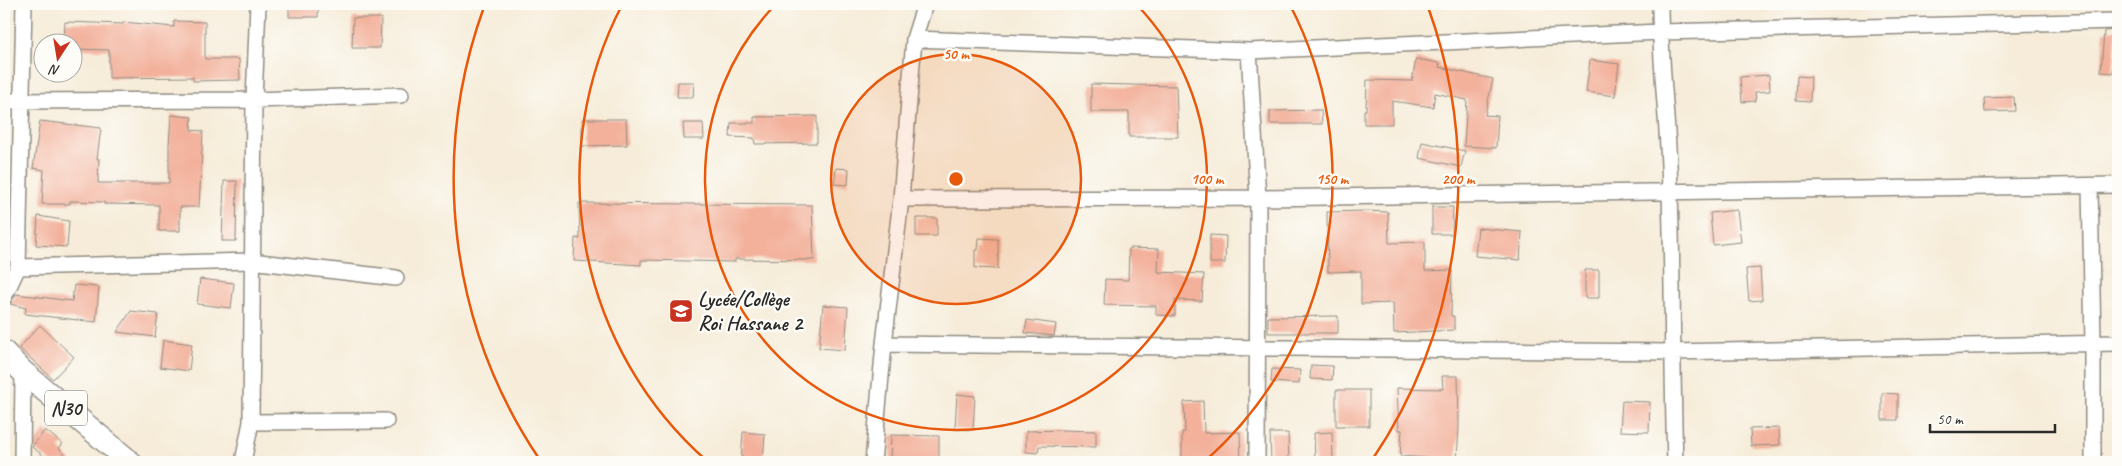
<svg xmlns="http://www.w3.org/2000/svg" width="2122" height="466" viewBox="0 0 2122 466" font-family="Caveat,sans-serif">
	<style>
		.building { fill: #f3b19b }
		.lines { fill: none; stroke-linecap: round; stroke-linejoin: round }
		.minor-casing { stroke: #908c82; stroke-width: 18 }
		.primary-casing { stroke: #908c82; stroke-width: 25 }
		.minor { stroke: #fff; stroke-width: 15 }
		.primary { stroke: #fff; stroke-width: 22 }
		.ring { fill: none; stroke: #e8590c; stroke-width: 2.5 }
		.labels { text-anchor: middle; dominant-baseline: central; stroke-width: 5; stroke-linejoin: round; paint-order: stroke }
		.shield { fill: #fdfcf7; stroke: #6a6a68; stroke-width: 1 }
		.shield-label { font-size: 20px; font-weight: bold; fill: #2b2b2b }
		.poi-label { font-size: 21px; font-weight: bold; fill: #2b2b2b; stroke: #fdfcf7; text-anchor: start }
		.centre { fill: #e8590c; stroke: #fdfcf7; stroke-width: 2.5 }
		.ring-label { font-size: 15px; text-anchor: middle; font-weight: bold; fill: #e8590c; stroke: #fdfcf7; stroke-width: 5; stroke-linejoin: round; paint-order: stroke }
	</style>
	<rect width="100%" height="100%" fill="#fdfcf7"/>
	<filter id="ink" filterUnits="userSpaceOnUse"><feTurbulence type="fractalNoise" baseFrequency=".02" numOctaves="2"/><feDisplacementMap in="SourceGraphic" scale="10" xChannelSelector="R" yChannelSelector="G"/><feConvolveMatrix kernelMatrix="1 2 1 2 8 2 1 2 1" color-interpolation-filters="sRGB"/></filter>
	<filter id="wash" filterUnits="userSpaceOnUse"><feTurbulence type="fractalNoise" baseFrequency=".0096" numOctaves="4" result="noise"/><feDisplacementMap in="SourceGraphic" scale="20" xChannelSelector="R" yChannelSelector="G"/><feGaussianBlur stdDeviation="1.12" result="paint"/><feColorMatrix in="noise" values="0 0 0 0 0 0 0 0 0 0 0 0 0 0 0 0 0 1.4 0 .05"/><feComposite in="paint" operator="in"/></filter>
	<g filter="url(#wash)">
		<rect width="100%" height="100%" fill="#f6ecd9"/>
		<g id="blocks">
			<path class="building" d="M289,4H318V17H289Z
				M353,18H381L380,48H352Z
				M174,21L205,22V59H239L240,80L193,81V77L109,78V50L72,49V42H64L65,22L123,24V22L174,27Z
				M2117,30L2113,73L2101,72L2104,31Z
				M1416,59L1440,63L1439,67L1493,79L1485,115L1498,116L1496,148L1464,146L1467,100L1435,93L1433,107L1392,101V124H1364V110H1366L1367,80L1412,81Z
				M1590,60L1619,64L1615,96L1586,92Z
				M1769,75L1770,91L1755,92L1756,101L1742,102L1740,77Z
				M1797,76L1811,77L1810,102L1796,101Z
				M678,82H694L693,97H677Z
				M1091,84L1176,86L1178,137H1129V112H1091Z
				M2014,97L2015,111L1985,112L1984,98Z
				M1321,110L1322,124H1270V111Z
				M171,115L192,117L191,130L203,131L199,207H180V231H159V205L104,204V202L70,201V204H42L44,170L33,168L40,121L101,128L97,159H99L98,183H169V145Z
				M817,116V143L755,144L754,138L730,137L731,123H754V117Z
				M582,119H626L627,145L582,146Z
				M683,123H703L704,139H684Z
				M1422,142L1465,151L1461,167L1419,158Z
				M836,168L849,169L848,185L834,184Z
				M224,181H237L236,241H222Z
				M579,203L812,205L814,260L735,259V262L641,260V265L574,261L575,238L580,239Z
				M1432,207H1453L1452,234H1432Z
				M1737,210L1741,242L1713,245L1710,213Z
				M1365,211L1388,212L1389,243L1425,242V271L1452,270L1451,316H1454V330L1394,333L1393,303L1361,304V271L1328,272L1327,212Z
				M38,216L69,221L67,247L36,245Z
				M916,218H937V236H916Z
				M1478,228L1522,232L1520,260L1475,256Z
				M1210,235L1226,236L1225,263H1210Z
				M979,238L998,239V269L975,268V250H978Z
				M1129,248L1159,249L1158,272L1204,274L1202,301L1175,300V316L1156,315V306L1104,305L1105,279L1128,280Z
				M1760,268L1762,300L1749,301L1746,269Z
				M1585,270H1599V298H1585Z
				M200,279L234,283L231,308L197,304Z
				M74,285L99,287L96,322L25,314L26,308L10,304L16,294L72,301Z
				M823,305L848,307L845,350L819,348Z
				M131,311L158,314L155,337L117,332Z
				M1338,316V333H1268V317Z
				M1027,320L1056,324L1054,336L1025,333Z
				M40,325L74,357L53,379L19,348Z
				M163,340L192,344L189,371L160,367Z
				M1311,365L1333,366L1332,380L1310,379Z
				M1272,369L1300,370L1299,384L1271,382Z
				M1442,376H1458L1459,426L1457,460L1400,456L1402,430H1399L1397,388L1443,389Z
				M1336,390H1369V426H1336Z
				M1882,393L1898,394V420H1882Z
				M957,394L975,396L973,430L955,429Z
				M1203,401L1204,433L1240,432L1241,462H1182V432H1185L1184,402Z
				M1622,401L1650,402L1649,432L1620,431Z
				M1779,428L1780,445L1751,446L1750,429Z
				M45,430L63,444L59,448L72,462H52L32,447Z
				M1060,430L1096,431V447L1039,446L1038,453L1026,452V431Z
				M743,432L765,434L763,462L741,461Z
				M1332,432L1333,462H1315L1314,433Z
				M1270,433H1288L1289,462H1271Z
				M891,435L939,436V462L890,461Z"/>
		</g>
	</g>
	<g filter="url(#ink)">
		<use href="#blocks" fill-opacity="0" stroke="#908c82" stroke-width="1"/>
		<g class="lines">
			<defs>
				<path id="minor" d="M1660,4C1660,67 1669,130 1670,193C1673,283 1672,372 1675,462
					M914,39L1249,51L1660,32L2118,21
					M1249,51L1258,198L1257,462
					M4,101L254,100L401,95
					M2090,186L2093,344V462
					M901,199L1258,198L2118,185
					M18,267L251,261L396,278
					M4,297L18,267L24,4
					M884,344L1671,352L2118,343
					M251,422L386,421
					M22,462L23,372
					M243,462L251,422L254,100L258,4
					M873,462L884,344L901,199L914,39L925,4"/>
				<path id="primary" d="M4,352L23,372L130,462"/>
			</defs>
			<use href="#minor" class="minor-casing"/>
			<use href="#primary" class="primary-casing"/>
			<use href="#minor" class="minor"/>
			<use href="#primary" class="primary"/>
		</g>
	</g>
	<circle cx="956" cy="179" r="125" fill="#e8590c" fill-opacity=".12"/>
	<g class="ring">
		<circle cx="956" cy="179" r="125"/>
		<path d="M1137 5A251 251 0 1 1 775 5"/>
		<path d="M707 461A376 376 0 0 1 622 5M1290 5A376 376 0 0 1 1205 461"/>
		<path d="M540 460A502 502 0 0 1 484 7M1428 7A502 502 0 0 1 1372 460"/>
	</g>
	<defs>
		<symbol id="school-square" viewBox="-11 -11 22 22"><rect x="-9" y="-9" width="18" height="18" rx="4" fill="#c8321e" stroke="#fdfcf7"/><path d="M0-5L7-2L0 1L-7-2ZM-4 1L0 2.5L4 1V4Q0 6-4 4Z" fill="#fff"/></symbol>
	</defs>
	<g fill-rule="evenodd">
		<use href="#school-square" x="667" y="297" width="28" height="28"/>
	</g>
	<g class="labels">
		<rect class="shield" x="45" y="390.5" width="42" height="35" rx="4"/>
		<g class="shield-label">
			<text x="66" y="408">N30</text>
		</g>
		<g class="poi-label">
			<text x="698" y="299">Lycée/Collège<tspan x="698" dy="24">Roi Hassane 2</tspan></text>
		</g>
	</g>
	<circle cx="956" cy="179" r="8" class="centre"/>
	<g class="ring-label">
		<text x="956" y="59">50 m</text>
		<text x="1207" y="184">100 m</text>
		<text x="1332" y="184">150 m</text>
		<text x="1458" y="184">200 m</text>
	</g>
	<rect width="2122" height="466" fill="none" stroke="#fdfcf7" stroke-width="20"/>
	<g transform="translate(58 58) rotate(192)"><circle r="24" fill="#fdfcf7" stroke="#a9a8a5"/>
	<path d="M0-4L9 19L0 12L-9 19Z" fill="#c8321e"/>
	<text y="-8" font-size="14" font-weight="bold" text-anchor="middle" fill="#2b2b2b">N</text>
	</g>
	<path d="M1930 424v8h125v-8" fill="none" stroke="#2b2b2b" stroke-width="2.5"/>
	<text x="1937" y="424" font-size="15" fill="#2b2b2b" stroke="#fdfcf7" stroke-width="4" paint-order="stroke">50 m</text>
</svg>
